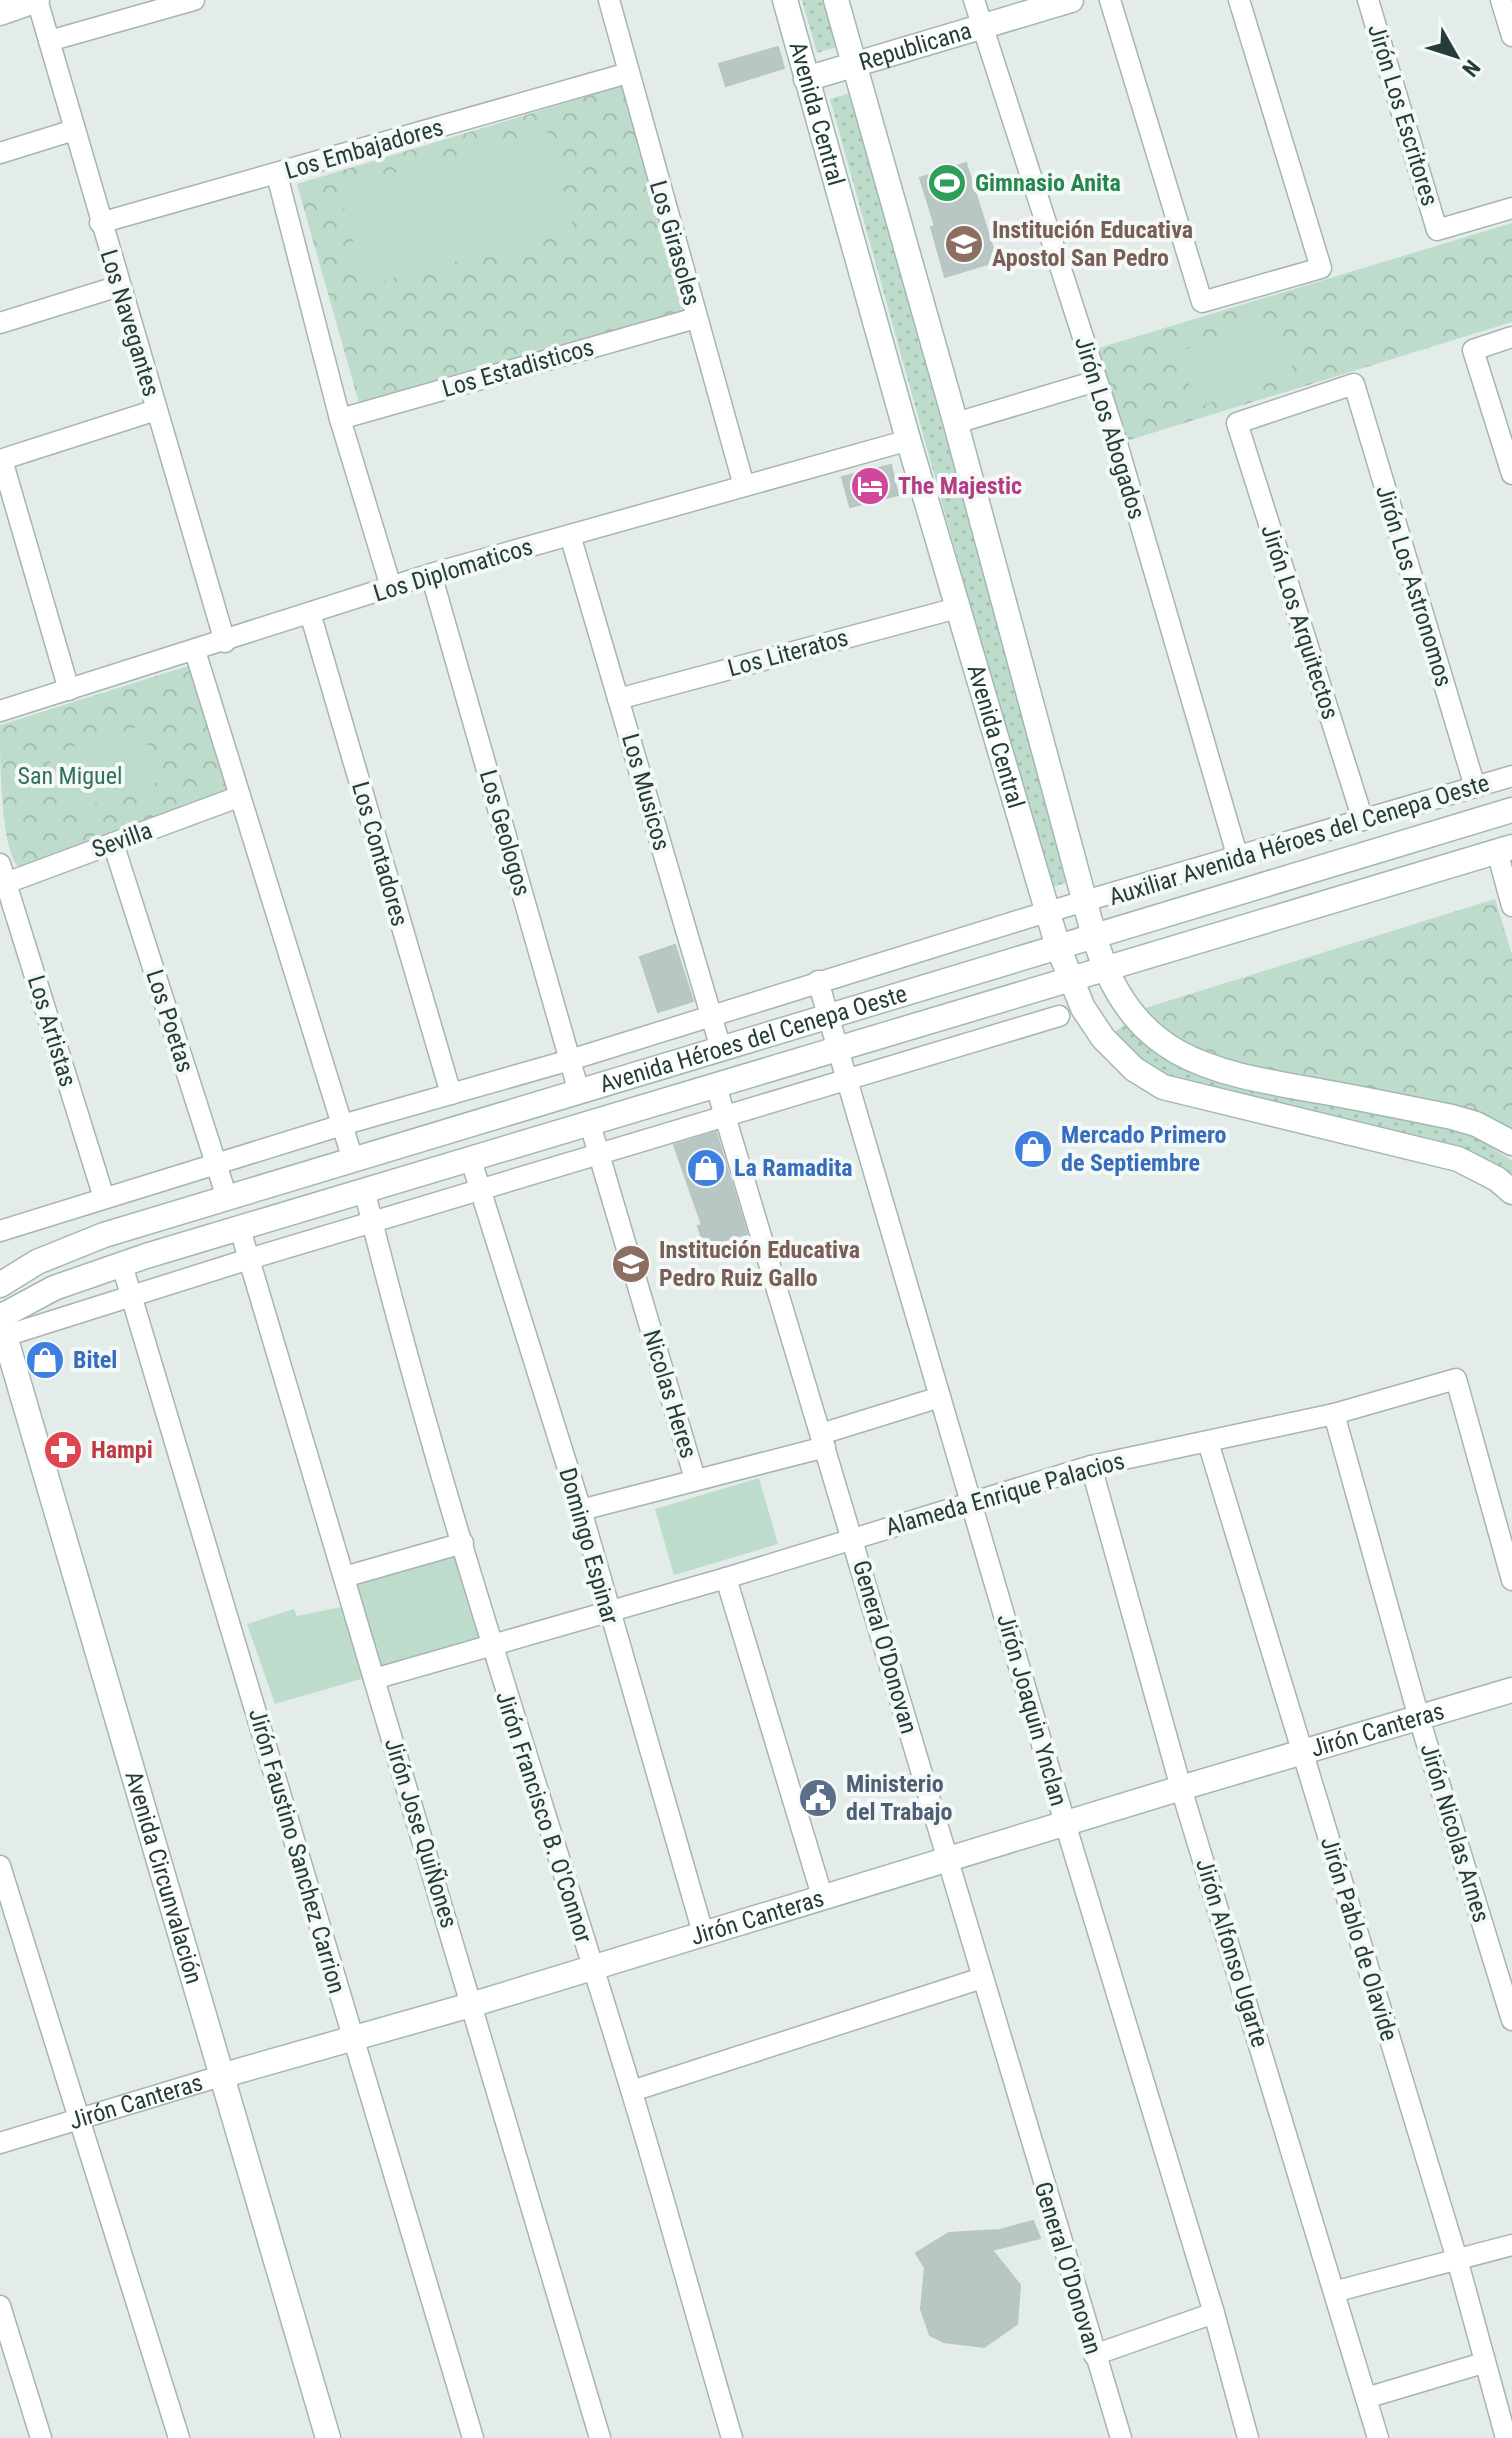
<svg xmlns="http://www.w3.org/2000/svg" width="1512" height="2438" viewBox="0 0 1512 2438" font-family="'Roboto Condensed',sans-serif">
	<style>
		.grass { fill: url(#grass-dots) }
		.park { fill: url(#park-crowns) }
		.garden { fill: #bedccc }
		.building { fill: #b9c7c4; stroke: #b6c6c2; stroke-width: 2 }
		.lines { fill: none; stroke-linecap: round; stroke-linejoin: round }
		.street-casing { stroke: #a7b4b2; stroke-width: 23 }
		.secondary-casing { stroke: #a3b7b4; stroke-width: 27 }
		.street { stroke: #fff; stroke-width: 20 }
		.secondary { stroke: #fff; stroke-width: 24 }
		.labels { text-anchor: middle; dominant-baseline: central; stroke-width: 8; stroke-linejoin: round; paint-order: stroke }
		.street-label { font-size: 24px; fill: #243d3b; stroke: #f4f9f7 }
		.leisure-label { font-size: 24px; font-weight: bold; fill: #27864d; stroke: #f4f9f7; text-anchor: start }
		.education-label { font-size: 24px; font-weight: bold; fill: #785e54; stroke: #f4f9f7; text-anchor: start }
		.hotel-label { font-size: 24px; font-weight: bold; fill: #b23c85; stroke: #f4f9f7; text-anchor: start }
		.park-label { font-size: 24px; fill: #317157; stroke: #f4f9f7 }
		.shop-label { font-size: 24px; font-weight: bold; fill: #366cbe; stroke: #f4f9f7; text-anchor: start }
		.health-label { font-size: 24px; font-weight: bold; fill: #be3a42; stroke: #f4f9f7; text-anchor: start }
		.service-label { font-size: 24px; font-weight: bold; fill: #4e5e75; stroke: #f4f9f7; text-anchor: start }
	</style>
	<defs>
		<pattern id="grass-dots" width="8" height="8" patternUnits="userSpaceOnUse" patternTransform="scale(2)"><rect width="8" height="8" fill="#bedccc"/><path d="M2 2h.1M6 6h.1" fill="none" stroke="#a3beb0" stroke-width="1.8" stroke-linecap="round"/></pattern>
		<pattern id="park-crowns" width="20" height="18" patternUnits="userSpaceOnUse" patternTransform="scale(2)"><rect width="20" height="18" fill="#bedccc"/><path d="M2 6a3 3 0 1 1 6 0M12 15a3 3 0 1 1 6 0" fill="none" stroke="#a3beb0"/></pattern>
	</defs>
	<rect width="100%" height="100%" fill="#e4ecea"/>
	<path class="grass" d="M802,0H823L837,47L817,53Z
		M850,93L1069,882L1049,888L830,99Z
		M1128,1023C1146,1045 1163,1058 1189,1070L1473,1135L1512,1161V1176L1178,1085L1149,1070L1113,1033Z"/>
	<path class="park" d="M625,85L688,311L359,403L297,184Z
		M1512,223V322L1123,442L1092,350Z
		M191,665L230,792L19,868C0,848 0,759 0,725Z
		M1495,899L1512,954V1137L1238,1066C1200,1053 1170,1040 1145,1008Z"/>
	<path class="garden" d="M548,132L574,230L365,286L339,188Z
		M1275,317L1294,372L1198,407L1178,352Z
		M142,726L158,782L66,812L48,755Z
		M759,1478L778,1544L674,1575L655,1509Z
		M461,1552L488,1642L378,1673L353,1586Z
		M346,1606L368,1677L275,1704L247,1624L294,1609L297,1616Z"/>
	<path class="building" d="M778,47L784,68L726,86L719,64Z
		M966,163L997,261L945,277L931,227L935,226L920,178Z
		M891,465L898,495L850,507L842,477Z
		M675,945L693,1001L658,1012L640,957Z
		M716,1132L747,1234L704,1246L698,1226L702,1225L674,1145Z
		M1033,2221L1040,2238L992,2250L1020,2285L1017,2324L984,2347L944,2342L930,2335L921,2309L925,2268L916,2253L949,2233L1000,2230Z"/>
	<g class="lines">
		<defs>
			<g id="street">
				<path d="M609,0L744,486"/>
				<path d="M974,0L1113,430L1238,858"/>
				<path d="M1110,0L1202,302L1321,268L1239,0"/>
				<path d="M1368,0L1437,230L1512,208"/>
				<path d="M1501,0L1512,36"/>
				<path d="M38,3L225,642"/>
				<path d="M49,41L194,0"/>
				<path d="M0,153L74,130"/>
				<path d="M277,175L340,419L391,587"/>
				<path d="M100,223L628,73"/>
				<path d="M0,323L119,286"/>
				<path d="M1512,337L1473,350L1512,474"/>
				<path d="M340,419L696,318"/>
				<path d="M956,423L1096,381"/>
				<path d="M0,460L156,410"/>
				<path d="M2,460L69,690"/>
				<path d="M570,535L721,1049"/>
				<path d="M431,574L579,1092"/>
				<path d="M310,613L451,1094"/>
				<path d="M195,651L353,1160"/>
				<path d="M618,699L957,608"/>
				<path d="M0,711L431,574L909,440"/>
				<path d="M1363,820L1237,423L1354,384L1475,787"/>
				<path d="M113,843L227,1198"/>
				<path d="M1497,851L1512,906"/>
				<path d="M0,864L104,1198"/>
				<path d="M6,883L238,797"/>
				<path d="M818,981L1065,1823L1214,2313L1248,2438"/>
				<path d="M716,1086L1121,2438"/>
				<path d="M590,1124L695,1479"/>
				<path d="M471,1160L581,1510L703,1933"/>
				<path d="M365,1193C440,1498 541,1794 632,2093C667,2208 698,2323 732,2438"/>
				<path d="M240,1229L600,2438"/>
				<path d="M0,1231L342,1125L570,1060L1027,918L1512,776"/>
				<path d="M122,1265L473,2438"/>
				<path d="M5,1336L249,1259L1059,1016"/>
				<path d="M1334,1414L1419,1718L1512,2020"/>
				<path d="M821,1434L940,1397"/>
				<path d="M1208,1442L1457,2259L1506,2438"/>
				<path d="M1091,1466L1181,1788L1378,2438"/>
				<path d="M581,1510L825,1447"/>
				<path d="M344,1577L463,1543"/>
				<path d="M726,1578L823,1899"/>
				<path d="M374,1679L726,1578L1091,1466L1334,1414L1456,1379L1512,1580"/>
				<path d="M0,1866L179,2438"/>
				<path d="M632,2091L982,1978"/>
				<path id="s1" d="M0,2143L224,2075"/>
				<path d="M1337,2291L1512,2245"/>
				<path d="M0,2306L41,2438"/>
				<path d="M1094,2355L1214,2313"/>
				<path d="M1366,2398L1483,2363"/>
			</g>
			<g id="secondary">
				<path id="s2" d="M785,0L906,432L1058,947L1083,1008L1103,1038L1134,1069L1163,1087L1458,1159L1497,1179L1512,1192"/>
				<path d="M836,0L954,417L1094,936C1132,1059 1205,1071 1319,1091C1364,1099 1408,1108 1452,1117L1476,1124L1512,1143"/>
				<path d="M0,13L37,0"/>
				<path id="s3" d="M806,79L1071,0"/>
				<path id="s4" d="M0,1285L37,1262L104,1235L1512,810"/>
				<path d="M0,1317L54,1288L146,1256L1512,847"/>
				<path id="s5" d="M0,1319L328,2438"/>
				<path id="s6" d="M224,2075L474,2004L1181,1788L1512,1690"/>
			</g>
		</defs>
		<use href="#street" class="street-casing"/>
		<use href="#secondary" class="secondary-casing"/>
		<use href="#street" class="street"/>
		<use href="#secondary" class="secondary"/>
	</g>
	<defs>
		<symbol id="stadium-disc" viewBox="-11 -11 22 22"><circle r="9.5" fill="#2e9e5b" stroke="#f4f9f7"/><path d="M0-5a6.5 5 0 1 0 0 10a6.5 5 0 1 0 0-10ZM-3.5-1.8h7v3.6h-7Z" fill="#fff"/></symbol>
		<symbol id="school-disc" viewBox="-11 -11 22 22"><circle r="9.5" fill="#8d6e63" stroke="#f4f9f7"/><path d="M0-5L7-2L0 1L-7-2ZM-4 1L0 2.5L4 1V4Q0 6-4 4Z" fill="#fff"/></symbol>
		<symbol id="hotel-disc" viewBox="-11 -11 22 22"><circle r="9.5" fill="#d1479c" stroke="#f4f9f7"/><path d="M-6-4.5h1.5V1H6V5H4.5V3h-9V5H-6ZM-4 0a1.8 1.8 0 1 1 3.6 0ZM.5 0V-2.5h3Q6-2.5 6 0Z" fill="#fff"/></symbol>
		<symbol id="shop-disc" viewBox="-11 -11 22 22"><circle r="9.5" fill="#3f7fe0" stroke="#f4f9f7"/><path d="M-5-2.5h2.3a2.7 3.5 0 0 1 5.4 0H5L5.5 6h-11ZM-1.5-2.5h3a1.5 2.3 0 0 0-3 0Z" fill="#fff"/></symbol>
		<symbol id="pharmacy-disc" viewBox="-11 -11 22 22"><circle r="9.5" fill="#e0444e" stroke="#f4f9f7"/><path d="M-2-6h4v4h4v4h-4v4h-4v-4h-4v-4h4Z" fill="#fff"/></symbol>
		<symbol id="civic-disc" viewBox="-11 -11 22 22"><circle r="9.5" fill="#5c6f8a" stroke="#f4f9f7"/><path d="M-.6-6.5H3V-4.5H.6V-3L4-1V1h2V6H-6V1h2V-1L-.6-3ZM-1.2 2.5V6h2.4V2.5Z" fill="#fff"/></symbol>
	</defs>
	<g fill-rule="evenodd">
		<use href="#stadium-disc" x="925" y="161" width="44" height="44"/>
		<use href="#school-disc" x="942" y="222" width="44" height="44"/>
		<use href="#hotel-disc" x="848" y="464" width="44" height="44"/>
		<use href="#shop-disc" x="1011" y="1127" width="44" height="44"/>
		<use href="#shop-disc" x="684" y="1146" width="44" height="44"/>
		<use href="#school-disc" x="609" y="1242" width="44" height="44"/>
		<use href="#shop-disc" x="23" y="1338" width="44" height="44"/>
		<use href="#pharmacy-disc" x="41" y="1428" width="44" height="44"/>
		<use href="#civic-disc" x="796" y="1776" width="44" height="44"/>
	</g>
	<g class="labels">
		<g class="street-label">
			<text stroke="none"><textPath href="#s3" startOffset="114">Republicana</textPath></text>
			<text stroke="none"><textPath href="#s2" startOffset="118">Avenida Central</textPath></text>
			<text transform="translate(1403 115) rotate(73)">Jirón Los Escritores</text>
			<text transform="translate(364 149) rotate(-16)">Los Embajadores</text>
			<text transform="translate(675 243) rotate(74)">Los Girasoles</text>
			<text transform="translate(130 323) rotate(73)">Los Navegantes</text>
			<text transform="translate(518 368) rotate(-16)">Los Estadisticos</text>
			<text transform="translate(1110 428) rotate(73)">Jirón Los Abogados</text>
			<text transform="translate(453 570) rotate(-17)">Los Diplomaticos</text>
			<text transform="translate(1414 586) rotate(73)">Jirón Los Astronomos</text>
			<text transform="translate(1300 622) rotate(72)">Jirón Los Arquitectos</text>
			<text transform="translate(788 653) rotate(-15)">Los Literatos</text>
			<text stroke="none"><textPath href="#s2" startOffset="766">Avenida Central</textPath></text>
			<text transform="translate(646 792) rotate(74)">Los Musicos</text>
			<text transform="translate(505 833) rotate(74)">Los Geologos</text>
			<text transform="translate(122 840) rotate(-20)">Sevilla</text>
			<text transform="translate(1299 840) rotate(-17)">Auxiliar Avenida Héroes del Cenepa Oeste</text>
			<text transform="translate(380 854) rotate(74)">Los Contadores</text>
			<text transform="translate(170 1021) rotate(72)">Los Poetas</text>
			<text transform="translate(52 1031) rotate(73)">Los Artistas</text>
			<text stroke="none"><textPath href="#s4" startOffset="794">Avenida Héroes del Cenepa Oeste</textPath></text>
			<text transform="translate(670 1394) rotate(73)">Nicolas Heres</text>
			<text transform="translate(1005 1494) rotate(-16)">Alameda Enrique Palacios</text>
			<text transform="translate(589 1546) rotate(74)">Domingo Espinar</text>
			<text transform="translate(885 1647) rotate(74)">General O'Donovan</text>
			<text transform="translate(1032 1710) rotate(74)">Jirón Joaquin Ynclan</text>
			<text stroke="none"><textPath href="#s6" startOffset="1204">Jirón Canteras</textPath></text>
			<text transform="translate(544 1817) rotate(72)">Jirón Francisco B. O'Connor</text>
			<text transform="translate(421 1833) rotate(73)">Jirón Jose QuiÑones</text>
			<text transform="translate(1455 1833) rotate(73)">Jirón Nicolas Arnes</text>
			<text transform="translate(297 1851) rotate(74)">Jirón Faustino Sanchez Carrion</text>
			<text stroke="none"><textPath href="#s5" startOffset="582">Avenida Circunvalación</textPath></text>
			<text stroke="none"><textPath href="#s6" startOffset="556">Jirón Canteras</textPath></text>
			<text transform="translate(1359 1939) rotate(73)">Jirón Pablo de Olavide</text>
			<text transform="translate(1232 1953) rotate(73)">Jirón Alfonso Ugarte</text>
			<text stroke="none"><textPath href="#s1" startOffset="142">Jirón Canteras</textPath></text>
			<text transform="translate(1068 2268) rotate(73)">General O'Donovan</text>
		</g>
		<g class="leisure-label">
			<text x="975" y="183">Gimnasio Anita</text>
		</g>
		<g class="education-label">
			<text x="992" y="230">Institución Educativa<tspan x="992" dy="28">Apostol San Pedro</tspan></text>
			<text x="659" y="1250">Institución Educativa<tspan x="659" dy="28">Pedro Ruiz Gallo</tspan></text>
		</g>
		<g class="hotel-label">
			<text x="898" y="486">The Majestic</text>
		</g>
		<g class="park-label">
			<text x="70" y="776">San Miguel</text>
		</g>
		<g class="shop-label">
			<text x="1061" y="1135">Mercado Primero<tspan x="1061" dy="28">de Septiembre</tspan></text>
			<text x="734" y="1168">La Ramadita</text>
			<text x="73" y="1360">Bitel</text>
		</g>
		<g class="health-label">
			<text x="91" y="1450">Hampi</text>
		</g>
		<g class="service-label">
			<text x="846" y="1784">Ministerio<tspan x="846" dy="28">del Trabajo</tspan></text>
		</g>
	</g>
	<g transform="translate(1456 56) rotate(129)" stroke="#f4f9f7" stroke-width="6" paint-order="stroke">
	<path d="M0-6L14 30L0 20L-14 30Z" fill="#243d3b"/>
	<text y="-12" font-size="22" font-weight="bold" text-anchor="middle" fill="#243d3b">N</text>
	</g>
</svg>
